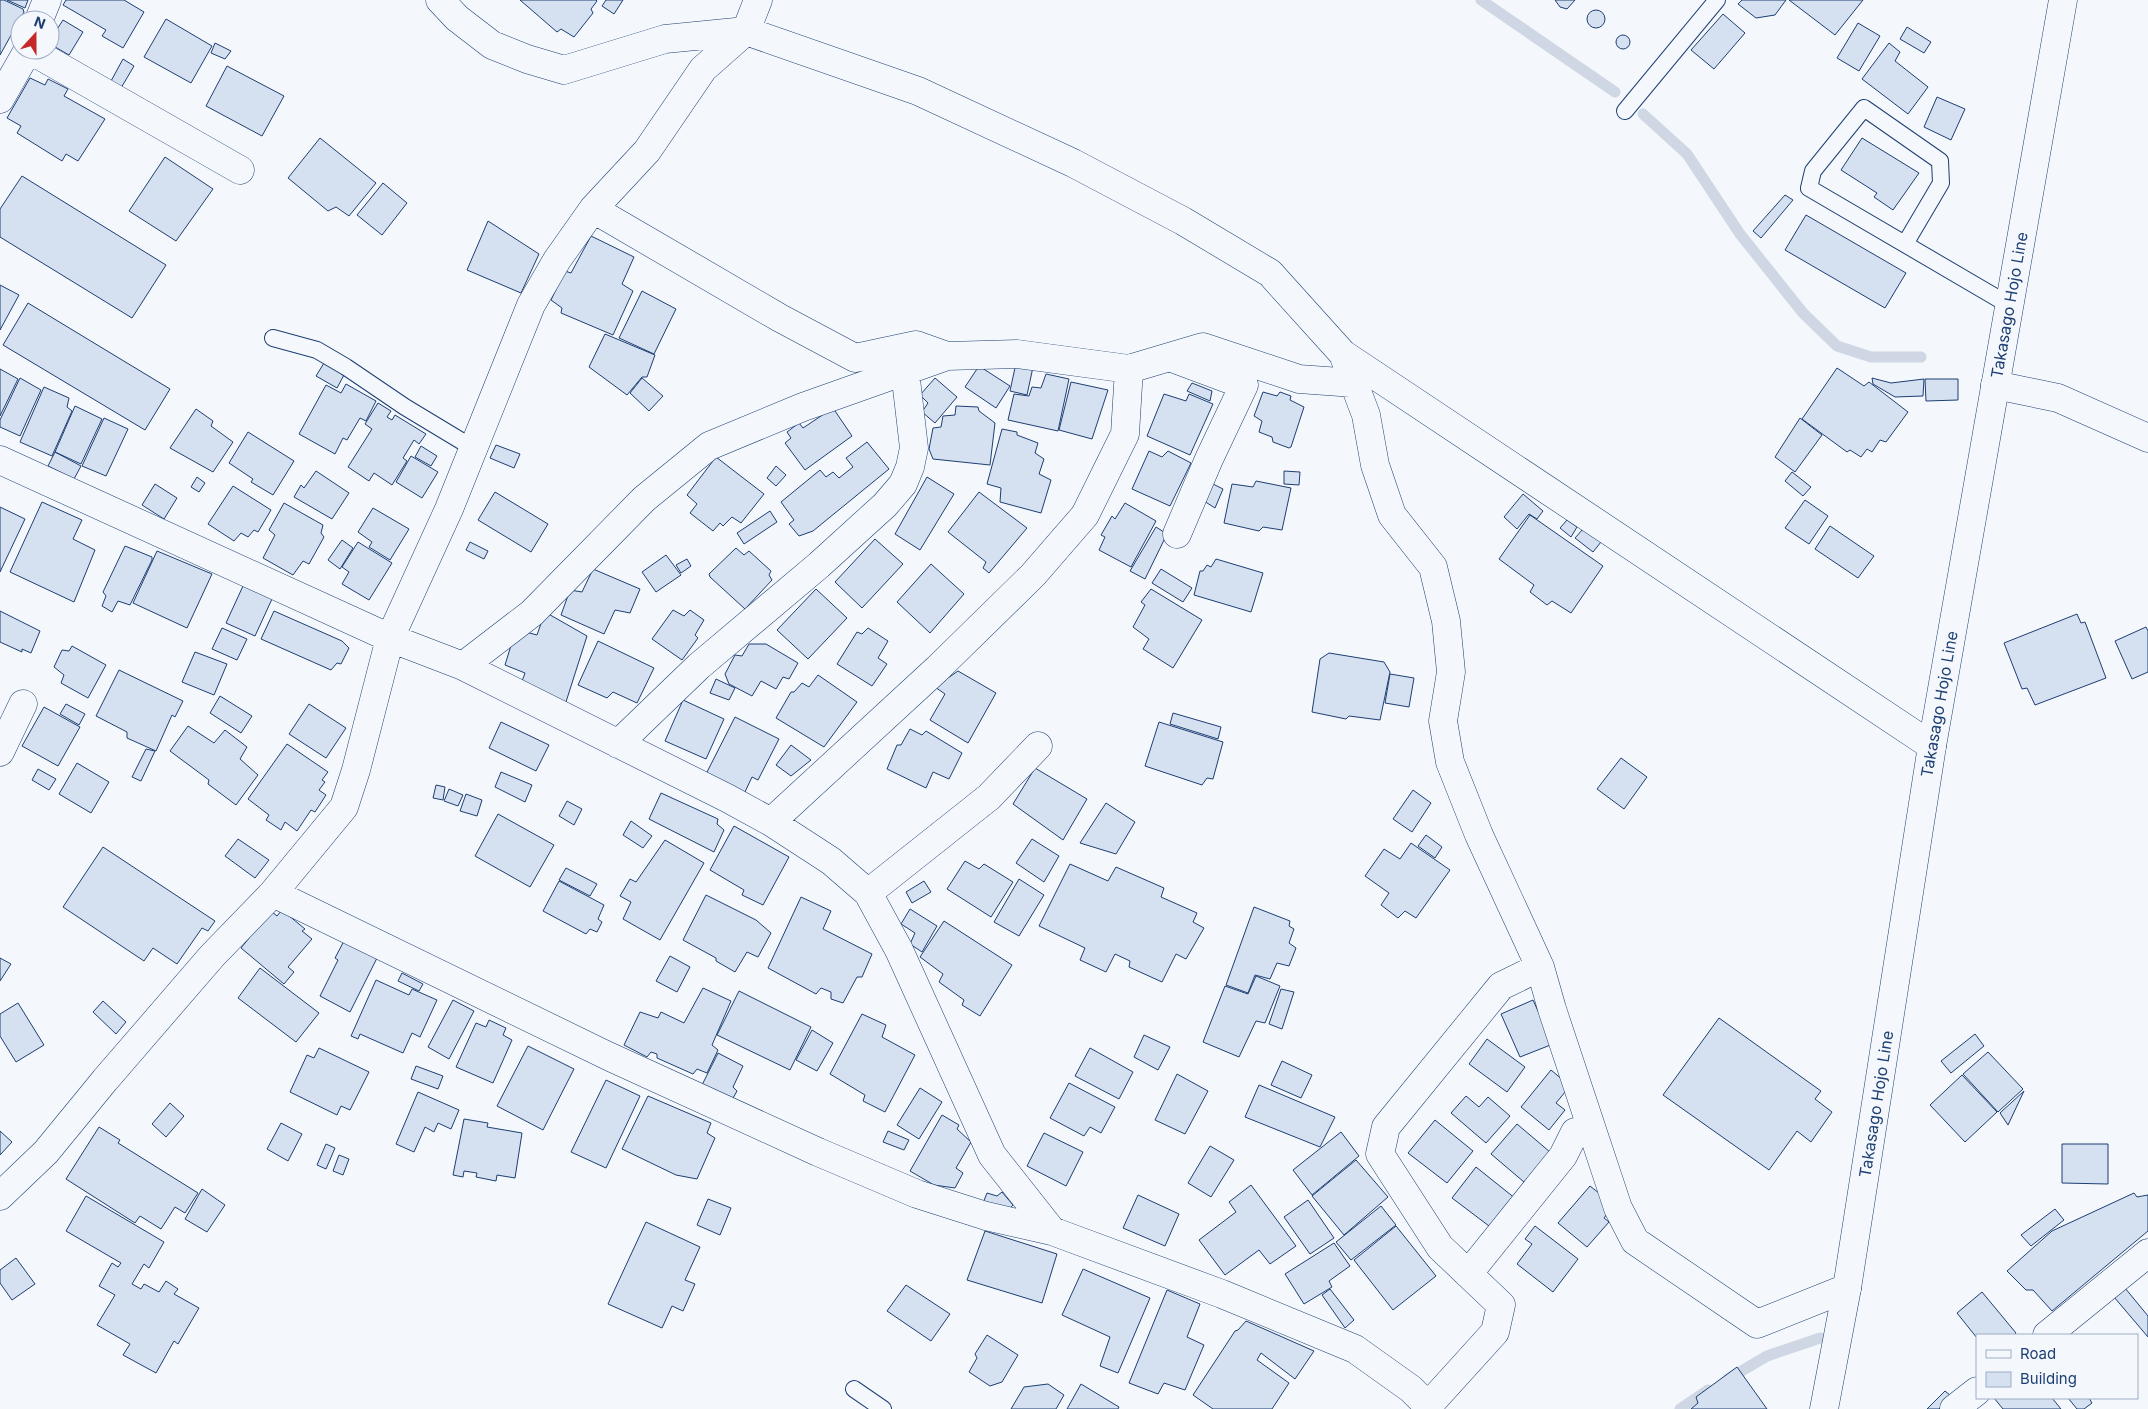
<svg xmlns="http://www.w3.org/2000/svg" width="2148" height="1409" viewBox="0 0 2148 1409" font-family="Inter,sans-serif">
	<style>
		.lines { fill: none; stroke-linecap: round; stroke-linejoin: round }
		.stream { stroke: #cfd7e4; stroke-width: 11 }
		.building { fill: #d5e0f0; stroke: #1d3f73 }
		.lane-casing { stroke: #1d3f73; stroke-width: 18 }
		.street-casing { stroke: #1d3f73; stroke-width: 29 }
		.primary-casing { stroke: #1d3f73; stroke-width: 29 }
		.lane { stroke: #f4f7fb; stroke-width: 16 }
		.street { stroke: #f4f7fb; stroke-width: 28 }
		.primary { stroke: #f4f7fb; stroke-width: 28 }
		.labels { text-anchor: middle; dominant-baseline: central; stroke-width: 4; stroke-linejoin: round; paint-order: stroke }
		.street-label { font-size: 16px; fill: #1d3f73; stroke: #f4f7fb }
	</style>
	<rect width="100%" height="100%" fill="#f4f7fb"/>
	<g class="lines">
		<path class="stream" d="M1481,0L1615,92
			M1643,114L1687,154L1740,234L1803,313L1837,346L1871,357H1921
			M1728,1379L1767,1356L1820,1338
			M1680,1409L1708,1390"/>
	</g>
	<path class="building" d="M0,0H4L23,9L24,12L0,55Z
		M7,0H28L25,8Z
		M66,0H124L144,12L123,48L102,36L106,30L63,5Z
		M520,0H596L597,1L591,9L593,13L574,37L561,29L557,32Z
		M606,0H623L614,14L602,6Z
		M1555,0H1575L1567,9L1560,7Z
		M1742,0H1786L1775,15L1756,18L1738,4Z
		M1789,0H1863L1835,35Z
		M1587 19a9 9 0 1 1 18 0a9 9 0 1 1-18 0Z
		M1723,14L1745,33L1714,69L1691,50Z
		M166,19L212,46L191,83L144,57Z
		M63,20L83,32L69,55L50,44V40Z
		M1858,23L1880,36L1859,71L1837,58Z
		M1907,27L1931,42L1924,53L1900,39Z
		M1616 42a7 7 0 1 1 14 0a7 7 0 1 1-14 0Z
		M215,43L231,51L225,59L211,53Z
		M1889,43L1900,52L1895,61L1928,87L1908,114L1862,79Z
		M123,59L134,66L121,88L111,81Z
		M227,66L284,96L262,136L206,106Z
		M30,78L45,85L48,79L68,89L64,96L105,119L78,161L66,154L62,161L17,133L21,126L7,118Z
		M1937,97L1965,109L1951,140L1924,127Z
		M320,138L376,183L349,216L336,207L328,211L288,178Z
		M1862,138L1919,173L1893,210L1874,197L1877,193L1841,170Z
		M165,157L213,189L176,241L129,211Z
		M22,176L166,265L132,318L0,237V209Z
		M383,183L407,203L382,235L357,215Z
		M1785,195L1793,200L1761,238L1753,231Z
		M1806,215L1906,273L1885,308L1785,250Z
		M488,221L539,254L521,293L467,270Z
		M591,236L634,257L622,284L633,291L613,335L561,313L562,308L551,300L565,271L571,273Z
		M0,285L19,295L0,330Z
		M642,291L676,309L654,354L619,338Z
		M28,303L170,389L145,430L3,345Z
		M605,334L655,355L647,377H642L627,395L589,367Z
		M324,363L344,375L337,388L316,376Z
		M1016,363L1033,367L1027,395L1010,391Z
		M979,366L1010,386L996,408L965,387Z
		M1837,368L1864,386L1869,382L1908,412L1886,442L1880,440L1872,452L1867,449L1861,457L1850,450L1847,452L1802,419Z
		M0,369L18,379L0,416Z
		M1046,374L1069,379L1058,431L1008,420L1014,394L1029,396L1032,387L1041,388Z
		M20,378L41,390L20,436L0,427V420Z
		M642,378L663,396L649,411L630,393Z
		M935,378L957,397L935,423L922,412L928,403L920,395Z
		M1872,378L1891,383L1924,379L1923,396L1895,397L1873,384Z
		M1925,379H1958V400L1926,401Z
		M1071,382L1108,390L1092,439L1059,430Z
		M1192,383L1212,391L1210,401L1187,391Z
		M346,384L376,401L366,421L360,418L347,440L343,438L335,454L299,434L326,385L341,393Z
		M44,387L69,398L67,407L72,411L52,456L20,442Z
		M1263,392L1277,396L1280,392L1291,396L1290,400L1304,407L1291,447L1289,448L1273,442L1272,437L1259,432L1262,421L1254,416Z
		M1164,394L1186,401L1189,394L1213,404L1190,455L1147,436Z
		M378,403L391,411L387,417L392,420L395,415L426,434L419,444L414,440L403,458L407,461L392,485L374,473L369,481L348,467L372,429L365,424Z
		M75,406L102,419L81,464L55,452Z
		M956,406L978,407L979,411L995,423L990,465L933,459L929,449L933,428L941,427L943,416L955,415Z
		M833,408L852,436L805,470L785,443L791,438L787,432L799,423L803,428Z
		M196,409L213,421L211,426L233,442L213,472L170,448Z
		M104,418L128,429L106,476L82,466Z
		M1800,418L1822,435L1795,472L1775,457Z
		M1002,429L1017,432V435L1038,443L1035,453L1044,459L1039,474L1051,480L1041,513L1000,502L1001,488L987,484Z
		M248,432L294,461L273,495L251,482L253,479L229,463Z
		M867,442L889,469L813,531L799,536L789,524L794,520L781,502L820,470L826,477L833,472L839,478L853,467L846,458Z
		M496,445L520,454L514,468L490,458Z
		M421,446L437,456L431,466L415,457Z
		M1149,451L1162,457L1168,451L1191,463L1170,506L1132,489Z
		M55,452L81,466L74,479L48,466Z
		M411,456L438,472L422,498L396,482Z
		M716,457L764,494L741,523L732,517L723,526L720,523L713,531L690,513L697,504L687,495Z
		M776,466L786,475L776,486L767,478Z
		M316,471L349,493L332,519L294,497L301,485L304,488Z
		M1284,471L1300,472L1299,485L1284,484Z
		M1792,472L1811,487L1803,496L1785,481Z
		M197,477L205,483L199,492L191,487Z
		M927,477L954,494L920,550L895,534Z
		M1256,481L1291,488L1282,530L1263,527L1259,531L1224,523L1232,484L1253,487Z
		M155,484L177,498L164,519L142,505Z
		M1213,484L1223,489L1215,508L1204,501Z
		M233,486L271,510L258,532L254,530L248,537L241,533L234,541L208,524Z
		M495,492L548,524L531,552L478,520Z
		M979,492L1027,528L989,573L983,568L986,562L948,532Z
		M1523,494L1543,511L1537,519L1529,514L1517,529L1504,517Z
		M1805,500L1828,516L1809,544L1785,528Z
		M42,502L82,520L73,539L95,550L74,602L10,572Z
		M284,503L323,525L321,533L324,537L309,564L303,561L293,575L263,558L275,535L269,530Z
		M1125,503L1156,521L1131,567L1099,550L1105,537L1101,535L1112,516L1115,519Z
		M0,507L25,519L0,572Z
		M373,508L409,529L390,560L369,547L372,542L358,532Z
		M770,511L777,522L744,544L737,533Z
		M1530,515L1603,566L1571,613L1552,601L1547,605L1530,592L1534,585L1499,559Z
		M1567,520L1577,527L1571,537L1560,528Z
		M1830,526L1874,556L1858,578L1815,549Z
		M1156,527L1167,534L1145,579L1130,571Z
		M1583,529L1601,542L1593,552L1575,538Z
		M875,539L903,564L862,608L835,582Z
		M342,540L353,548L340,569L328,560Z
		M358,542L392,563L369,600L342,584L349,572L342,567Z
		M470,542L488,551L484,559L466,550Z
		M125,546L152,557V560L130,605L118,601L112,612L102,606L106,596L103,592Z
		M736,548L744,555L749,551L771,571L769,575L772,580L745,609L710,577L709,574Z
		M157,551L212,574L187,628L133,603Z
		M666,555L681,575L656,592L642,572Z
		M687,559L691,566L681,573L676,565Z
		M1216,559L1263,573L1251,612L1194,595L1200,571H1203L1207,565L1211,567Z
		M931,564L964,594L930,633L897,602Z
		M593,569L640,589L630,613L615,610L604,634L561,615L570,590L582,592Z
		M1161,569L1192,588L1183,602L1152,583Z
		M243,586L272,599L255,636L226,623Z
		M816,589L847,618L808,659L777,630Z
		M1151,589L1202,620L1173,668L1143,649L1149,639L1133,627L1145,605L1141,602Z
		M673,610L684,616L690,610L704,620L695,635L698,638L682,660L652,639Z
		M0,611L40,631L31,653L22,649V652L0,642Z
		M274,611L342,641L349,648L341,664L337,663L331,670L261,639Z
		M545,612L587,636L565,705L521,684L525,673L505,665L513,639L522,631L537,635Z
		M2077,614L2081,623L2085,622L2106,678L2035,705L2027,688L2022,689L2004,643Z
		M2146,627L2148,631V672L2132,679L2115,641Z
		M222,628L247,639L237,660L212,649Z
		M868,628L888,641L878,658L887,664L872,686L837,664L857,632L862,634Z
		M598,641L654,668L637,703L613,692L607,698L578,685Z
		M749,644H766L798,663L789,679L783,677L776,689L761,681L752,696L729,684L725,674L735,655L742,656Z
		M72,646L106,665L88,698L61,683L64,675L54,667L62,650L69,651Z
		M195,652L227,664L214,695L182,682Z
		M1329,653L1384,662L1390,672L1380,720L1349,716L1346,719L1312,712L1320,659Z
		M119,670L183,701L175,717L172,715L156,751L127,738V732L96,716Z
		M958,671L996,693L968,743L930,720L945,694L935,687Z
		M1390,674L1414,678L1409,707L1385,703Z
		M818,675L857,702L824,747L776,718L791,692H794L802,683L809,687Z
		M716,679L735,688L729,700L710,693Z
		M220,696L252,716L241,733L210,713Z
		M683,700L724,719L706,759L665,741Z
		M66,704L85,714L79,725L60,714Z
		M309,704L346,728L326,758L289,734Z
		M44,707L80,727L58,766L22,746Z
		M1173,713L1221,727L1218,739L1170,724Z
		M735,717L779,739L758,780L752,777L744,794L706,774Z
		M501,722L549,745L536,771L489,748Z
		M1159,722L1223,742L1213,779L1207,778L1202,785L1145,766Z
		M188,726L214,743L225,730L247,747L240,759L258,775L236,805L208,784L209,780L170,751Z
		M910,729L922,735L926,731L962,753L949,779L933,772L926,788L887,769L897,745H901Z
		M287,744L328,772L322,780L325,782L319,790L326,795L315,812L311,810L297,831L285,822L281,830L266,820L269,815L248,799Z
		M791,745L811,760L791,776L776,765Z
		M146,749L155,751L141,781L132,777Z
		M1621,758L1647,777L1624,809L1597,789Z
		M77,763L109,782L91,813L59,794Z
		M1035,768L1087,799L1063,840L1013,804Z
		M38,769L56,779L49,790L32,780Z
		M501,772L532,785L525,802L495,787Z
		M436,785L445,787L443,800L433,798Z
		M449,789L463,795L458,806L444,801Z
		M1413,790L1431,803L1412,832L1393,819Z
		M661,793L718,819L717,824L724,830L714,852L649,819Z
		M466,794L482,800L477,816L460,811Z
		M567,801L582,809L574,825L559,816Z
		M1106,803L1135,822L1116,854L1080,843Z
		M498,814L554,845L530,887L475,856Z
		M631,821L652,836L643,848L623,835Z
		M734,826L789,857L763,905L742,895L744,890L710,870Z
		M1426,835L1442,847L1435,858L1418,846Z
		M238,839L269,860L255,878L225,856Z
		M1032,839L1059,856L1044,882L1016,863Z
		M665,840L704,863L660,940L623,919L631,902L620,896L630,879L636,882Z
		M1411,843L1450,870L1416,918L1405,911L1398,918L1381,905L1389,893L1365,876L1384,849L1400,859Z
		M103,847L215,921L208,931L202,928L177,964L153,948L144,961L63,907Z
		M965,861L979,869L984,864L1013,882L991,917L947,889Z
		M1070,864L1108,881L1116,867L1164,888L1161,897L1197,913L1193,922L1204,928L1186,959L1176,954L1162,982L1129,967L1130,961L1115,954L1106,972L1080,960L1085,948L1039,926Z
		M566,868L597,884L590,896L559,880Z
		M1019,879L1044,895L1019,936L994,922Z
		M559,881L604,905L598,919L602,922L597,932L590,929L586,934L543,911Z
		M924,881L931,892L912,903L906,892Z
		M706,895L756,920L771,933L758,957L747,952L735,972L716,961V958L683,940Z
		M801,897L831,911L823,929L872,954L862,977H857L843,1003L831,999V992L821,988L816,994L768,968Z
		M1254,907L1290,921L1289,926L1294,929L1289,943L1296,948L1289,966L1277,963L1270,979L1255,975L1248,993L1226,985Z
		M910,909L937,926L922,952L910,944L915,933L901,924Z
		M282,910L305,929L302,931L312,939L288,967L294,972L284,984L241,948L271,911L277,916Z
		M944,921L1012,965L980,1016L962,1005L964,1000L939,982L943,974L920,957Z
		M345,939L378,956L350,1012L320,996L338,960L335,958Z
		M670,956L690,967L677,992L656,981Z
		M0,958L11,964L0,981Z
		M260,968L319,1013L296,1042L238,998Z
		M402,973L423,984L419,991L398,981Z
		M1256,976L1280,986L1265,1023L1256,1021L1239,1057L1203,1042L1225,986L1248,994Z
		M376,980L409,995L412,989L437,1000L420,1037L412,1033L403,1053L360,1034L358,1039L351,1036Z
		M703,988L731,1001L712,1045L718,1050L707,1073L697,1069L693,1074L657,1058V1054L651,1052L647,1057L624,1045L640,1012L658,1018L661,1012L684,1023Z
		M1281,989L1294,992L1282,1029L1269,1024Z
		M739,991L811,1027L790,1070L717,1035Z
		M453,1000L474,1011L449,1059L428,1047Z
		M1533,1000L1553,1044L1520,1057L1501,1014Z
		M103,1001L126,1022L116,1034L93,1012Z
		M18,1003L44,1045L16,1062L0,1036V1014Z
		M862,1014L886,1025L882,1037L915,1055L885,1112L863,1101L865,1095L830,1074Z
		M1719,1018L1821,1091L1815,1099L1832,1112L1811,1142L1797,1131L1769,1170L1663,1095Z
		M489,1020L506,1028L503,1035L512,1040L493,1083L456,1067L476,1023L486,1027Z
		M812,1030L833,1043L817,1071L796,1060Z
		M1975,1034L1984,1046L1951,1073L1941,1061Z
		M1144,1035L1170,1047L1158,1070L1134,1057Z
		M1487,1039L1525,1067L1507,1092L1469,1064Z
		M528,1046L574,1069L543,1130L497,1106Z
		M319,1048L369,1072L350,1110L341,1106L337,1115L290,1092L307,1055L314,1058Z
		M1090,1048L1133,1072L1119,1099L1075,1076Z
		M1988,1052L2023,1089L1998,1112L1963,1074Z
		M718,1053L743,1066L733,1087L737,1091L732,1100L702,1085Z
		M1282,1061L1312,1075L1301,1098L1271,1085Z
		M416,1066L443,1076L438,1089L411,1079Z
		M1551,1070L1570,1086L1556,1103L1565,1110L1549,1130L1521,1107Z
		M1177,1074L1208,1091L1185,1134L1155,1120Z
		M1962,1075L1997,1112L1965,1142L1930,1105Z
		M606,1080L640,1096L606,1168L571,1152Z
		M1069,1083L1115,1107L1101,1133L1090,1127L1084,1136L1050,1118Z
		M1259,1085L1335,1117L1320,1147L1245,1117Z
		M920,1088L942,1102L919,1139L897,1125Z
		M2024,1091L2008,1125L2000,1113Z
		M418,1092L459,1110L451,1129L438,1123L434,1132L425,1127L414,1152L396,1144Z
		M648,1096L711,1123L707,1133L715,1138L697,1179L676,1175L622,1149Z
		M1466,1096L1479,1107L1488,1097L1510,1116L1486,1143L1451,1113Z
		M170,1103L184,1116L166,1137L152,1124Z
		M942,1115L959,1125L957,1129L971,1142L956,1168L963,1173L955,1188L934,1185L910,1171Z
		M464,1119L488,1123L487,1127L522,1133L515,1178L497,1175L496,1181L476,1177L477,1173L464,1171L463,1177L453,1175Z
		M1435,1120L1473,1151L1447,1183L1408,1153Z
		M281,1123L302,1134L288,1161L267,1149Z
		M1517,1124L1550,1152L1524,1182L1491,1154Z
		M99,1127L120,1140L118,1143L198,1193L185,1213L175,1207L161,1229L140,1216L135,1223L66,1179Z
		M0,1131L12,1142L0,1155Z
		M888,1131L909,1140L904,1150L883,1142Z
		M1341,1132L1359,1156L1312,1195L1293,1170Z
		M1044,1133L1083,1152L1066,1186L1027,1166Z
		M326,1144L335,1148L326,1169L317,1165Z
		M2062,1144H2108V1184L2062,1183Z
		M1210,1146L1234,1160L1211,1197L1188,1183Z
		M339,1155L349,1159L343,1175L333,1171Z
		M1356,1160L1388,1197L1344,1235L1312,1196Z
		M1476,1167L1516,1199L1493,1229L1452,1198Z
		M1251,1185L1296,1246L1270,1264L1259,1250L1225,1275L1199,1240L1236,1212L1229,1202Z
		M1590,1186L1614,1205L1604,1218L1609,1222L1587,1247L1558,1223Z
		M202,1189L225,1205L207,1232L185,1219Z
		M1002,1192L1013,1205L1007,1212L983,1203L987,1193L997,1196Z
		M2134,1193L2137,1197L2148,1195V1231L2052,1311L2033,1290H2026L2007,1271L2052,1231Z
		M1138,1195L1179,1214L1165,1246L1123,1228Z
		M86,1196L164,1242L149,1268L144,1264L132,1284L141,1289L144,1284L159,1292L166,1281L178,1289L174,1294L199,1308L178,1344L174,1341L156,1373L123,1355L130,1344L97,1325L115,1295L99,1286L112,1263L118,1267L121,1263L66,1231Z
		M708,1199L731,1208L720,1235L697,1225Z
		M1308,1200L1334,1238L1310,1254L1284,1217Z
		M1381,1206L1396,1225L1351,1260L1336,1242Z
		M2055,1209L2064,1220L2031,1246L2021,1235Z
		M646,1222L700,1247L685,1280L695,1284L683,1311L672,1306L662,1328L608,1304Z
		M1396,1226L1436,1276L1393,1310L1354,1260Z
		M1535,1226L1578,1259L1553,1292L1517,1264L1532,1244L1525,1239Z
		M985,1231L1057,1254L1042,1303L967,1280Z
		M1334,1243L1350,1266L1329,1281L1332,1287L1304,1304L1285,1274Z
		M16,1258L35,1284L12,1300L0,1283V1270Z
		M1083,1269L1150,1298L1118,1373L1100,1366L1110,1337L1062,1315Z
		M906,1285L950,1314L931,1341L887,1311Z
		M2125,1288L2148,1316V1337L2114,1297Z
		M1330,1289L1354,1320L1345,1328L1322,1295Z
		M1167,1290L1200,1304L1187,1337L1204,1345L1185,1390L1164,1383L1158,1394L1129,1383Z
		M1982,1292L2016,1333L2014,1335H1977V1338L1957,1313Z
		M1246,1321L1314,1351L1295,1379L1261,1353L1257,1360L1289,1383L1272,1409H1213L1193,1395L1235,1331L1238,1330Z
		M987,1335L1018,1355L1002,1382L990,1386L969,1372L977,1358L975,1354Z
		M1737,1367L1767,1409H1691L1698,1403L1696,1397Z
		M1048,1384L1064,1395L1056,1409H1011L1024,1387Z
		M1081,1384L1119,1407L1118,1409H1067Z
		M1945,1391L1951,1396L1939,1409H1927Z
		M1994,1398H2052L2061,1409H2003Z
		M2068,1398H2089L2092,1403L2084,1409H2077Z"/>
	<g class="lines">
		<defs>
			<path id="lane" d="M1625,111L1717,0
				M1905,244L1941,183L1940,161L1864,108L1813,171L1809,188L2009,305
				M273,338L317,350L346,367L405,407L473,448
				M854,1389L883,1409"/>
			<path id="street" d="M440,0L457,18L492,45L527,59L564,70L665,39L746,31L918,91L1073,163L1183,221L1270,273L1343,354L1932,746
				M39,20L47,0
				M30,50L240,170
				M0,99L28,50
				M593,209L780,318L855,358L916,345L947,356
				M1343,354L1366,415L1375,465L1392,515L1433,567L1446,621L1451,672L1443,721L1450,762L1479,835L1540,967L1552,1009L1618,1208L1635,1241L1757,1324L1847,1288
				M1169,357L1244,385L1209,459L1177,534
				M1129,369L1203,347L1299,379L1354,383
				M1995,385L2058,398L2148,438
				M0,460L390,638L463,666L727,798L771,822L831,861L868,893L899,950L992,1155L1052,1231
				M463,666L532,613L644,499L709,446L803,407L947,356L1017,354L1129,369L1125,434L1085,515L1033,575L937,669L771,822
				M618,744L699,666L819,565L885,505L903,484L910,467L914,448L905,371
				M0,752L23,704
				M273,893L608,1056L818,1152L917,1194L986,1216L1052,1231L1222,1294L1355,1349L1411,1389L1431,1409
				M868,893L989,797L1038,746
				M0,1196L46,1152L105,1080L212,956L273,893L344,807L356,770L390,638L449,509L531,305L557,260L593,209L647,151L703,69L746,31L758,0
				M1468,1274L1563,1156L1575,1132
				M2047,1335L2148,1253
				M1428,1406L1495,1332L1501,1305L1440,1247L1380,1154L1386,1127L1501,986L1540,967
				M1954,1409L1977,1391"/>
			<path id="primary" d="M1824,1409L1847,1288L1932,746L2063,0"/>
		</defs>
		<use href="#lane" class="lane-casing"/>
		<use href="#street" class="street-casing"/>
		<use href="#primary" class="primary-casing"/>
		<use href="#lane" class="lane"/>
		<use href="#street" class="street"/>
		<use href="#primary" class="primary"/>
	</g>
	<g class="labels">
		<g class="street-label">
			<text transform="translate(2009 305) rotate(-80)">Takasago Hojo Line</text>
			<text transform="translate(1939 704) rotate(-80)">Takasago Hojo Line</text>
			<text transform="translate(1876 1104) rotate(-81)">Takasago Hojo Line</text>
		</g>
	</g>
	<rect x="1976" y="1334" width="162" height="65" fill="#f4f7fb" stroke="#9eadc5"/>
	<rect x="1986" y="1350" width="25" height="8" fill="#f4f7fb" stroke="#9eadc5"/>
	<text x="2020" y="1359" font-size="15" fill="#1d3f73">Road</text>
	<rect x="1986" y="1372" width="25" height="15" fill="#d5e0f0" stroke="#9eadc5"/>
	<text x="2020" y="1384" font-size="15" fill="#1d3f73">Building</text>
	<g transform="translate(35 35) rotate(21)"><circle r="24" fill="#f4f7fb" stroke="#9eadc5"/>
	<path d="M0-4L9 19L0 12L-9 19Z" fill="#c62828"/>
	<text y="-8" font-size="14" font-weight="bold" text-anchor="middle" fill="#1d3f73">N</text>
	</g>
</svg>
